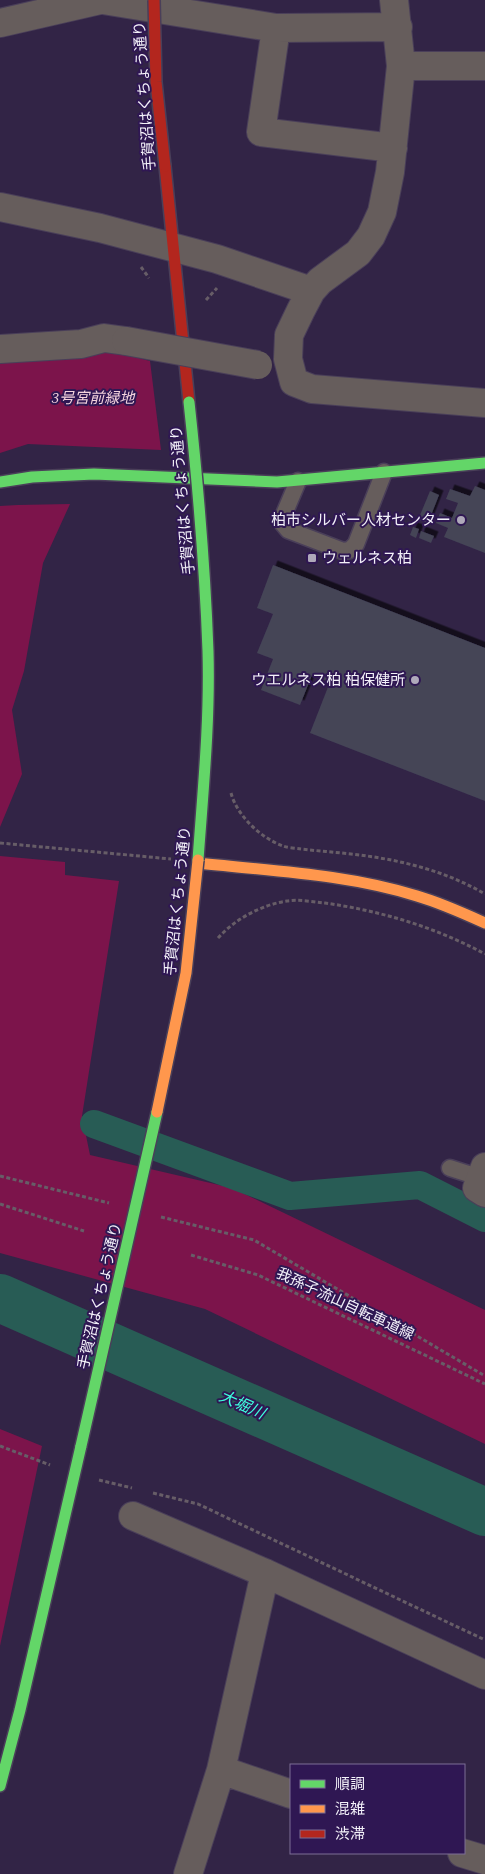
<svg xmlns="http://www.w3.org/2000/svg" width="485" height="1874" viewBox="0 0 485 1874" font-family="Spectral,'Noto Sans JP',serif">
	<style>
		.green { fill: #7c144b }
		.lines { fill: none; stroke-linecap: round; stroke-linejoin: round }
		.canal { stroke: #285c55; stroke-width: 28 }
		.river { stroke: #285c55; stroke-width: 48 }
		.building { fill: #444457; filter: url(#shadow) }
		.lane-casing { stroke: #4a3f59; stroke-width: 19 }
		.street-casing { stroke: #4a3f59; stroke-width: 30 }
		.fast-casing { stroke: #4a3f59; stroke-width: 14 }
		.slow-casing { stroke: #4a3f59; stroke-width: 14 }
		.jam-casing { stroke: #4a3f59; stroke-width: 14 }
		.path { stroke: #675d67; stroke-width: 3; stroke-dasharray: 4 2.5; stroke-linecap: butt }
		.lane { stroke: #665d5c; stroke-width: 16 }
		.street { stroke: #665d5c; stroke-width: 28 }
		.fast { stroke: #63d668; stroke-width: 11 }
		.slow { stroke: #ff974d; stroke-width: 11 }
		.jam { stroke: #b3261e; stroke-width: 11 }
		.street-bridge-casing { stroke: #4a3f59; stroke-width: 30; stroke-linecap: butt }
		.fast-bridge-casing { stroke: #4a3f59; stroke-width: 14; stroke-linecap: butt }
		.slow-bridge-casing { stroke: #4a3f59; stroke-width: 14; stroke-linecap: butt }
		.jam-bridge-casing { stroke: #4a3f59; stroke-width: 14; stroke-linecap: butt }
		.path-bridge { stroke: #675d67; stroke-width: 3; stroke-dasharray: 4 2.5; stroke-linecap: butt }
		.street-bridge { stroke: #665d5c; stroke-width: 28 }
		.fast-bridge { stroke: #63d668; stroke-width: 11 }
		.slow-bridge { stroke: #ff974d; stroke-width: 11 }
		.jam-bridge { stroke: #b3261e; stroke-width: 11 }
		.poi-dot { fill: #afa9ba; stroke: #2f1753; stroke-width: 2 }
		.labels { text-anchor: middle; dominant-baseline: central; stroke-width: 4; stroke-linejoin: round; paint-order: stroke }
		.street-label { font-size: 15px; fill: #f3f1f9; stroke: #2f1753 }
		.park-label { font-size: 15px; font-style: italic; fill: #f4d3dd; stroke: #2f1753 }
		.poi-label { font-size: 15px; fill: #f3f1f9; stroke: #2f1753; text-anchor: end }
		.water-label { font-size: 16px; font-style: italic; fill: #3efedd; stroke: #2f1753 }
	</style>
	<defs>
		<filter id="shadow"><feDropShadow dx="4.5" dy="-4.5" stdDeviation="0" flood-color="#0009"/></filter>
	</defs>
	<rect width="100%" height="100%" fill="#322446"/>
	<path class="green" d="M96,347L150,361L161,450L28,444L0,453V357Z
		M70,504L43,563L24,671L12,710L22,774L0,827V506L18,505Z
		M0,856L65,862V875L119,881L82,1116L90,1155L232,1188L485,1310V1444L205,1309L0,1253Z
		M0,1429L42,1446L0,1646Z"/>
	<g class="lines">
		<path class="canal" d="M94,1124L290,1196L420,1185L485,1218"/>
		<path class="river" d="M0,1298L485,1512"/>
	</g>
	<path class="building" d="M475,486L485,490V553L444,537L448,528L436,523L440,513L452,518L458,503L446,499L450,489L470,496Z
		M430,491L439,495L428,523L418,520Z
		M413,527L419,529L416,538L410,535Z
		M421,531L434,536L431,543L419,538Z
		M273,565L485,648V801L310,733L330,682L312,675L300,705L261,690L273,659L257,653L273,614L257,608Z"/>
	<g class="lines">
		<defs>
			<path id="lane" d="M298,481L282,519L283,524L288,530L343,551L350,550L356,544L384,472
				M450,1168L481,1178"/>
			<path id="street" d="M103,0L276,28L398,27
				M394,0L401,66L390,172L382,212L371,236L358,253L320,281L311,291L301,310L289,335L288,359L294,382L312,389L485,403
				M0,23L100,0
				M276,28L261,132L393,148
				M401,66H485
				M0,207L100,228L217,259L311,291
				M0,349L81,344L104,338L126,341
				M485,1167L477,1188L485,1193
				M133,1516L265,1573L485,1675
				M221,1770L265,1573
				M462,1853L485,1860
				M188,1874L221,1770L291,1794"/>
			<path id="fast" d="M0,482L32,477L94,474L277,482L485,463
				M0,1786L20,1710L81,1446"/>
			<path id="slow" d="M198,863C271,871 347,874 417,896C441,903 463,913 485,923"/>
			<path id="jam" d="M165,166L189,402"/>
		</defs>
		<use href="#lane" class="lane-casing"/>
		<use href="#street" class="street-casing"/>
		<use href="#fast" class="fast-casing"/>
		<use href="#slow" class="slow-casing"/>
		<use href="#jam" class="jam-casing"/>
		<path class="path" d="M141,267L149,278
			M206,300L217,288
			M0,843L171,859
			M0,1176L109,1203
			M0,1204L84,1231
			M161,1217L254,1240L485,1376
			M191,1255L258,1275L485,1384
			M0,1446L50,1465
			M99,1480L132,1488
			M153,1493L198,1504L485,1640"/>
		<use href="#lane" class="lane"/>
		<use href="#street" class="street"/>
		<use href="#fast" class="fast"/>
		<use href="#slow" class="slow"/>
		<use href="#jam" class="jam"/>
		<defs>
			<path id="street-bridge" d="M126,341L258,365"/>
			<path id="fast-bridge" d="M189,402C198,485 205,568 208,651C210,721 203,790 198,860
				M81,1446L157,1112"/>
			<path id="slow-bridge" d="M157,1112L186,973L198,860"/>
			<path id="jam-bridge" d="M154,0L156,82L165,166"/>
		</defs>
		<use href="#street-bridge" class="street-bridge-casing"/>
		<use href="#fast-bridge" class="fast-bridge-casing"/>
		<use href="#slow-bridge" class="slow-bridge-casing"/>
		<use href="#jam-bridge" class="jam-bridge-casing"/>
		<path class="path-bridge" d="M231,793C237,816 261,838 283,846C288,848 296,848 301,849C318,851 334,852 351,854C397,859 444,870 485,894
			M218,938C235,919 261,905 287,901C299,899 313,902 325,903C381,911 435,927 485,954"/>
		<use href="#street-bridge" class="street-bridge"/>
		<use href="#fast-bridge" class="fast-bridge"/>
		<use href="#slow-bridge" class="slow-bridge"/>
		<use href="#jam-bridge" class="jam-bridge"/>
	</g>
	<g class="poi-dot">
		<circle cx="461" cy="520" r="5"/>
		<rect x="307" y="553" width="10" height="10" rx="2.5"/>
		<circle cx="415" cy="680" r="5"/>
	</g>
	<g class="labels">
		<g class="street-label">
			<text transform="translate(145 96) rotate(-94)">手賀沼はくちょう通り</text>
			<text transform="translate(183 500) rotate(-95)">手賀沼はくちょう通り</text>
			<text transform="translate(178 901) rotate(-84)">手賀沼はくちょう通り</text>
			<text transform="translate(100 1296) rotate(-77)">手賀沼はくちょう通り</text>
			<text transform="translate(345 1304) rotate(25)">我孫子流山自転車道線</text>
		</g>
		<g class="park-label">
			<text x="93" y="398">3号宮前緑地</text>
		</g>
		<g class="poi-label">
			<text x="451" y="520">柏市シルバー人材センター</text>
			<text x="322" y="558" text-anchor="start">ウェルネス柏</text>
			<text x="405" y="680">ウエルネス柏 柏保健所</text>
		</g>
		<g class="water-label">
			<text transform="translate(242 1405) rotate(24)">大堀川</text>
		</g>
	</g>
	<rect x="290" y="1764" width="175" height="90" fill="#2f1753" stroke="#7d6e95"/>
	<rect x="300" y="1780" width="25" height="8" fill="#63d668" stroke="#7d6e95"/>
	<text x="335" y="1789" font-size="15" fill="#f3f1f9">順調</text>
	<rect x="300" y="1805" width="25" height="8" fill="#ff974d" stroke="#7d6e95"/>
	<text x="335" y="1814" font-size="15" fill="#f3f1f9">混雑</text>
	<rect x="300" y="1830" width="25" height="8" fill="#b3261e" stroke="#7d6e95"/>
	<text x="335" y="1839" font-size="15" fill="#f3f1f9">渋滞</text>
</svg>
